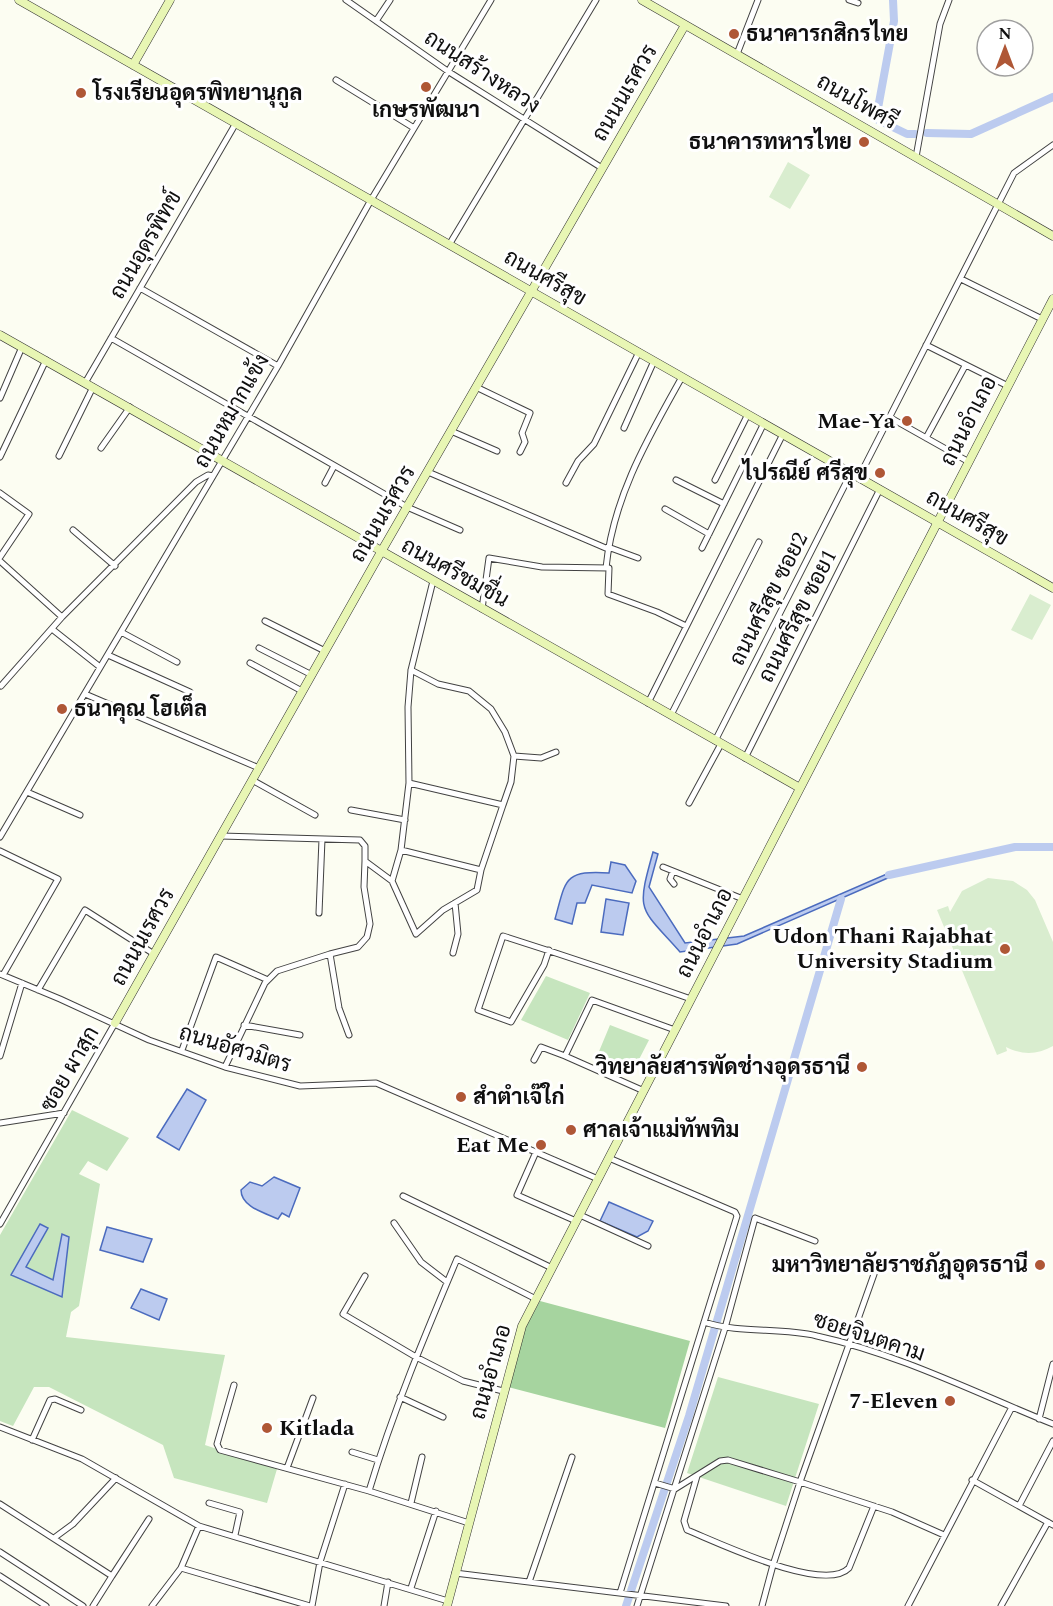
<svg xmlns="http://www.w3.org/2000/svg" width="1053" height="1606" viewBox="0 0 1053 1606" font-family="Spectral,Sarabun,serif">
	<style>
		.green { fill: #c6e5be }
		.forest { fill: #a6d49f }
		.pitch { fill: #d9edcf }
		.water { fill: #bccbef; stroke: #4b6bbe; stroke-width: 1.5 }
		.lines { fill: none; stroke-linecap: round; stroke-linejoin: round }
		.canal { stroke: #bccbef; stroke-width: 8 }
		.street-casing { stroke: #424242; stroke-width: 7 }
		.secondary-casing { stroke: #313131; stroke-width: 9 }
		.street { stroke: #fff; stroke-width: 5 }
		.secondary { stroke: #e8f6b4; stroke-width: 8 }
		.poi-dot { fill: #af5736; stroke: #fff; stroke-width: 2 }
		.labels { text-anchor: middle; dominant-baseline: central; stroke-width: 6; stroke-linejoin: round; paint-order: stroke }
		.poi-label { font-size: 22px; font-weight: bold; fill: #0f0f0f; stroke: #fff; text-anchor: end }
		.street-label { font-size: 22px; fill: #0f0f0f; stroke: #fff }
	</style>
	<rect width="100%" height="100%" fill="#fcfdf2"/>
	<path class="green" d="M546,976L590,993L568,1040L521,1020Z
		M610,1025L649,1040L631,1075L595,1061Z
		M72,1110L129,1138L107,1171L88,1161L79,1174L100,1184L79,1306L71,1312L66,1337L225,1355L205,1445L277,1469L267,1503L174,1478L163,1445L49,1387H34L13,1426L0,1421V1235Z
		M718,1377L819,1404L786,1506L687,1473Z"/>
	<path class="forest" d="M540,1301L690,1341L665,1428L508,1387L526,1326Z"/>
	<path class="pitch" d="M788,162L810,175L790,209L769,197Z
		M1030,594L1051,605L1032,640L1011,630Z
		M988,878L1013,881L1027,890L1035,900L1053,942V1046C1037,1055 1022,1055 1006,1047L1007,1051L997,1055L937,910L948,906L950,912L962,891Z"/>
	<path class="water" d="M653,852L658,854L649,887L685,943L744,936L889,873L890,877L737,944L680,952C639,906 636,913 653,852Z
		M611,862L625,865L636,881L632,893L592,885L585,903H577L572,924L555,919C566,880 563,870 609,873Z
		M606,899L629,903L623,935L601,932Z
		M187,1089L206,1100L179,1150L157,1137Z
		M274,1177L300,1188L289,1217L282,1213L278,1219C265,1213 241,1207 241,1190L250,1182L262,1186Z
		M609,1202L653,1221L648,1231L637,1237L600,1221Z
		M40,1224L48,1228L26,1267L53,1280L62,1234L69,1237L62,1297L11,1275Z
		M107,1227L152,1239L143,1262L100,1250Z
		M141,1289L167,1299L159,1320L131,1308Z"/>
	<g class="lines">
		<path class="canal" d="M893,0L894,21L876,119L907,134H915
			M927,133L971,134L1053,97
			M889,875L1015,847H1053
			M626,1606L689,1416L841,899"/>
		<defs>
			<path id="street" d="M346,0L449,72L602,168
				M849,0L858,3
				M376,21L390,0
				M737,54L758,0
				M336,80L414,128
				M916,157L940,24L949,0
				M449,245L596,0
				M961,279L1042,319
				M140,288L278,366
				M111,338L407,507L460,530
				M926,345L1008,386
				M85,383L236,123
				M476,387L530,413L522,433L525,442L520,452
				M0,398L22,347
				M889,417L969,462
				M624,428L654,361
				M451,431L497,451
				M926,438L965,366
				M101,448L130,407
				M59,456L93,387
				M0,457L46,360
				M428,472L608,549
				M859,477L1014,173L1053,145
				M676,480L724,504
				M715,480L748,414
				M325,483L334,466
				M566,483L578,461L594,444L639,352
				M0,493L29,514L0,557
				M665,509L709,534
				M73,530L115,566
				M608,547L638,558
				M702,548L764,423
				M0,561L62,617
				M606,568C613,497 648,438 682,377
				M482,609L489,558L542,567L609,568L608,594L657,612L686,626
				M265,621L325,651
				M52,629L100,667
				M121,632L177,662
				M259,648L312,675
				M108,655L190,692
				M250,663L302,691
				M411,670L438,684L469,691L491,709L505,732L514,756L511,782L503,805L409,783L408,707L411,670L433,581
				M1,686L62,617L196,482L208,475L213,476
				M85,694L259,768
				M648,703L783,434
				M671,715L759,542
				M715,741L851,473
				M514,756L541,758L556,752
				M745,758L880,489
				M252,780L315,815
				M409,783L401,850L481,870
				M27,792L80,815
				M689,803L721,744
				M351,810L405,820
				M221,836L360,840L365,846V861L392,881L416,934L443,910L477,890L481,870L503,805
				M0,837L278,366L371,200L491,0
				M0,851L58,879L3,975
				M663,867L743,899
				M673,871L670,879L674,884
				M392,881L401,850
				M319,913L322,839
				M549,950L544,965L511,1022L478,1010L503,936C566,956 629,977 691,999
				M453,953L458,934L455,903
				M0,974L60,999L149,1040L225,1067L300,1086L376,1083L598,1179
				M38,990L85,910L154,954
				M244,1025L300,1035
				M349,1035L339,1008L330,954L358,947L367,937L370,924L364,887L365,861
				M182,1050L216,957L268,980
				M0,1056L22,983
				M534,1060L541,1047L565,1056
				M225,1067L265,983L277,971L330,954
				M644,1091L565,1056L592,1000L675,1030
				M0,1123L64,1113
				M536,1152L517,1195L576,1221
				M609,1158L735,1212L737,1216L620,1593
				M403,1196L552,1268
				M580,1215L648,1246
				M394,1223L421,1262L447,1282
				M0,1224L115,1023
				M365,1276L343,1314L416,1357L463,1381L503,1391
				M704,1322C741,1334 780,1327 817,1336C899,1354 976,1393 1053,1424
				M234,1385L217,1444L220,1450L369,1491
				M400,1397L443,1417
				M1039,1419L1053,1364
				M0,1427L82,1459L199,1526L448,1601
				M32,1440L50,1400L55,1399L81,1410
				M352,1452L378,1460
				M287,1468L313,1398
				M697,1476L684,1521L687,1530C717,1542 824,1594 849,1568L874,1506
				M972,1480L1053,1525
				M655,1483L675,1489L720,1461L728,1460L800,1482L878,1263
				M209,1503L240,1512L235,1535
				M411,1503L422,1457
				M0,1504L112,1576L93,1606
				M1019,1506L1053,1441
				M469,1523L369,1491C393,1411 425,1335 457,1259L536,1299
				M199,1526L181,1568L310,1606
				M54,1538L73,1524L116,1478
				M0,1552L83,1606
				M455,1573L726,1606
				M0,1576L46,1606
				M112,1576L149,1519
				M529,1582L572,1457
				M411,1588L436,1511
				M152,1606L181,1568
				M312,1606L320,1562L345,1484
				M384,1606L388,1582
				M637,1606L725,1328L755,1218L815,1241
				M762,1606L773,1565L800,1482L892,1512L944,1535
				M908,1606L1012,1407
				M1001,1606L1048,1522"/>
			<path id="secondary" d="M19,0L1053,588
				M642,0L1053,236
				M133,65L170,0
				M0,335L800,788
				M115,1023L381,552L685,25
				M447,1606L522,1326L1053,299"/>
		</defs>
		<use href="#street" class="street-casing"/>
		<use href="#secondary" class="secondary-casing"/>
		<use href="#street" class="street"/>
		<use href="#secondary" class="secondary"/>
	</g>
	<g class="poi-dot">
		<circle cx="734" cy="34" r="6"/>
		<circle cx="426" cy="87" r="6"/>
		<circle cx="81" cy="93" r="6"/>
		<circle cx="864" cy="142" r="6"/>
		<circle cx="907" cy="421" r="6"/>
		<circle cx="880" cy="473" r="6"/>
		<circle cx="62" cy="709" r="6"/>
		<circle cx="1005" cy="949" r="6"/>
		<circle cx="862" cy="1067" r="6"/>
		<circle cx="461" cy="1097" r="6"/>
		<circle cx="571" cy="1130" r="6"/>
		<circle cx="541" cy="1145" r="6"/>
		<circle cx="1040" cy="1265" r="6"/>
		<circle cx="950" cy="1401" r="6"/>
		<circle cx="267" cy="1428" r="6"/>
	</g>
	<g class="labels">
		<g class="poi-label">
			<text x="746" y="34" text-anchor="start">ธนาคารกสิกรไทย</text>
			<text x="93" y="93" text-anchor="start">โรงเรียนอุดรพิทยานุกูล</text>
			<text x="426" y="110" text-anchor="middle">เกษรพัฒนา</text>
			<text x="852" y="142">ธนาคารทหารไทย</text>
			<text x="895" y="421">Mae-Ya</text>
			<text x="868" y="473">ไปรณีย์ ศรีสุข</text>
			<text x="74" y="709" text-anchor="start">ธนาคุณ โฮเต็ล</text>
			<text x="993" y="936">Udon Thani Rajabhat<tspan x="993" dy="25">University Stadium</tspan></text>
			<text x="850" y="1067">วิทยาลัยสารพัดช่างอุดรธานี</text>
			<text x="473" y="1097" text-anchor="start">สำตำเจ๊ใก่</text>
			<text x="583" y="1130" text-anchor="start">ศาลเจ้าแม่ทัพทิม</text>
			<text x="529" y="1145">Eat Me</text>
			<text x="1028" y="1265">มหาวิทยาลัยราชภัฏอุดรธานี</text>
			<text x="938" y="1401">7-Eleven</text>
			<text x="279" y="1428" text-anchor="start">Kitlada</text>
		</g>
		<g class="street-label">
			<text transform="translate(482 72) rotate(33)">ถนนสร้างหลวง</text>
			<text transform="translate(625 93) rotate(-60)">ถนนนเรศวร</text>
			<text transform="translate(857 102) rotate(30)">ถนนโพศรี</text>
			<text transform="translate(146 245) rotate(-60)">ถนนอุดรพิทข์</text>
			<text transform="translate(545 278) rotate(30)">ถนนศรีสุข</text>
			<text transform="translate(232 411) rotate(-60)">ถนนหมากแข้ง</text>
			<text transform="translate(969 421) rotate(-63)">ถนนอำเภอ</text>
			<text transform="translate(383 514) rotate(-60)">ถนนนเรศวร</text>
			<text transform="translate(967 518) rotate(30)">ถนนศรีสุข</text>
			<text transform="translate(455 573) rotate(29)">ถนนศรีชมชื่น</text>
			<text transform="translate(769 599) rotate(-63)">ถนนศรีสุข ซอย2</text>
			<text transform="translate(798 616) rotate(-63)">ถนนศรีสุข ซอย1</text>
			<text transform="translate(705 933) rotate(-63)">ถนนอำเภอ</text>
			<text transform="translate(143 937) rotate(-61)">ถนนนเรศวร</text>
			<text transform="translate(235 1049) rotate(17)">ถนนอัศวมิตร</text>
			<text transform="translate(70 1069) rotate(-60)">ซอย ผาสุก</text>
			<text transform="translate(869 1337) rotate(18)">ซอยจินตคาม</text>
			<text transform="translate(491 1372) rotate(-74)">ถนนอำเภอ</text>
		</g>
	</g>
	<g transform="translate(1005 48)"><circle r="28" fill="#ffffff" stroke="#9f9f9f" stroke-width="1.5"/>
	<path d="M0-4.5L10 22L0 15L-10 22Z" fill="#af5736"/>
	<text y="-9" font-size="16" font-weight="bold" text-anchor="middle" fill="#0f0f0f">N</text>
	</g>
</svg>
